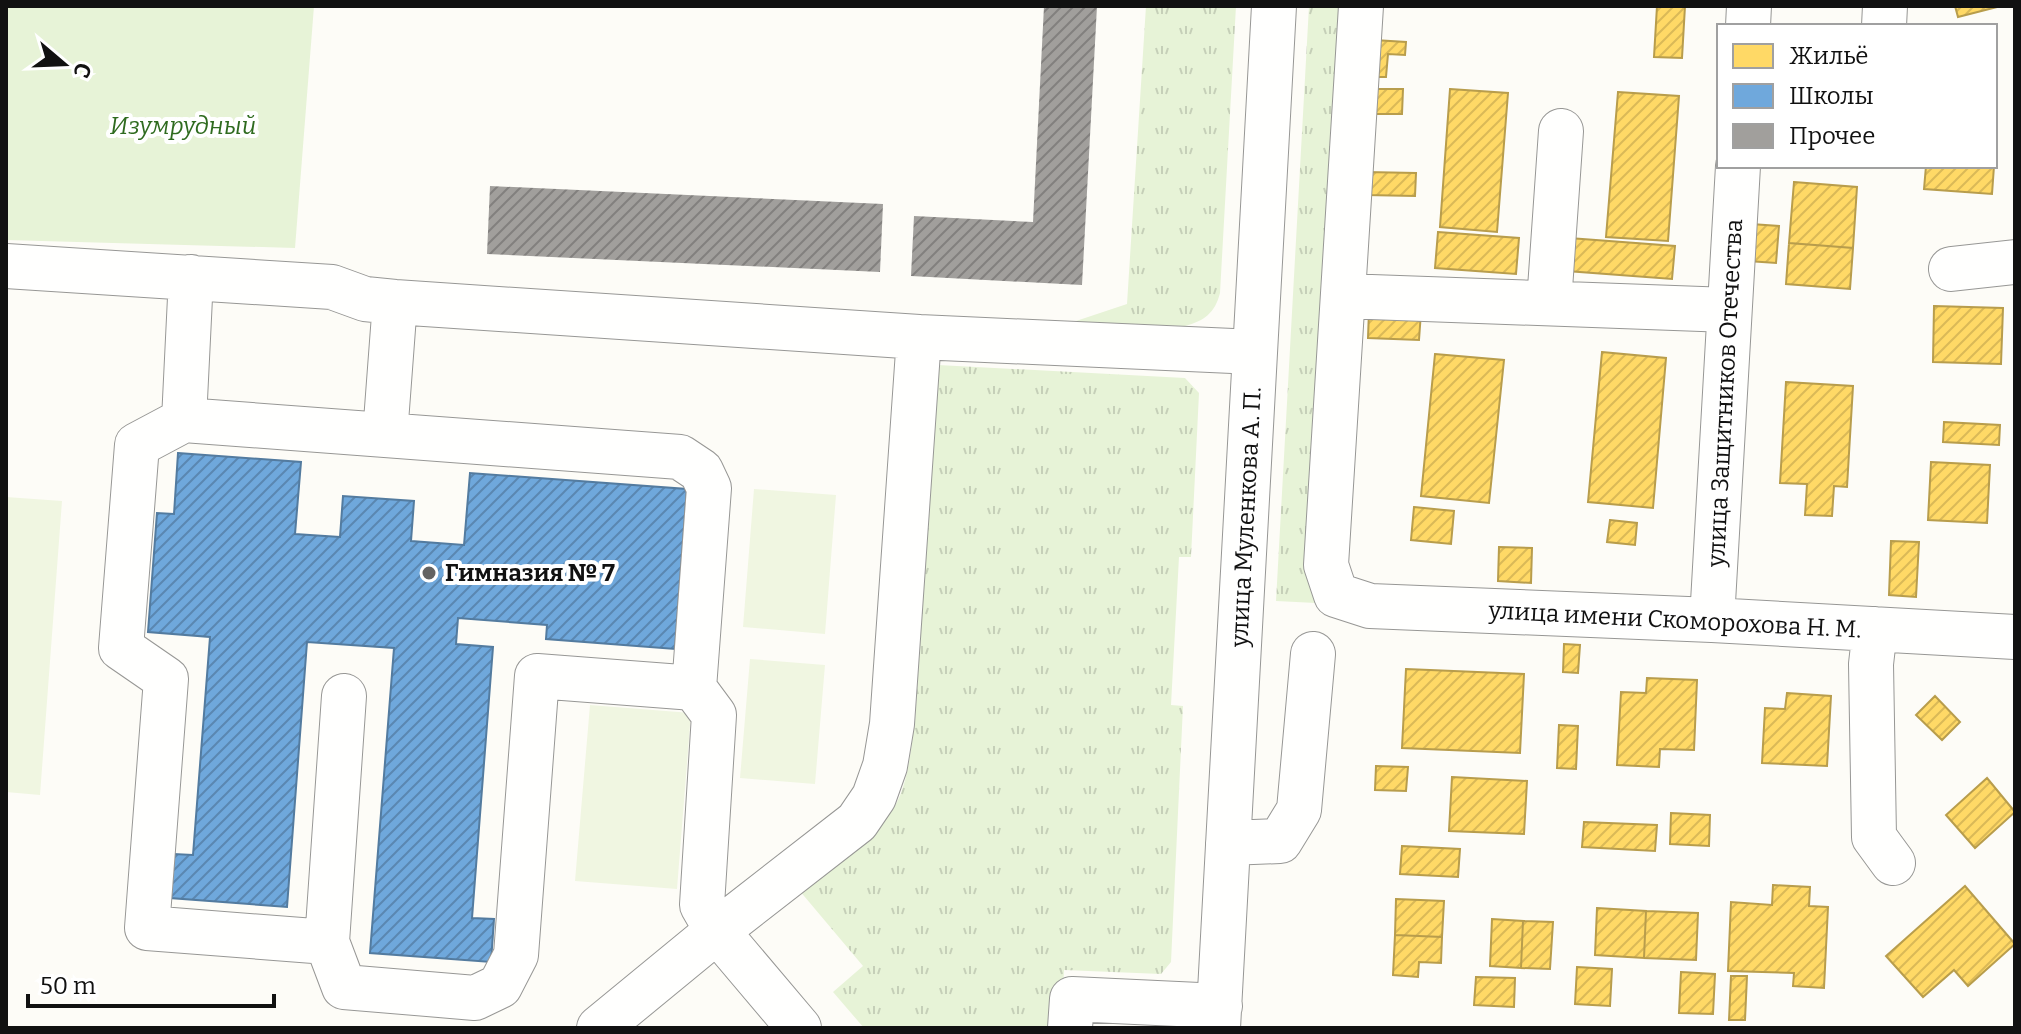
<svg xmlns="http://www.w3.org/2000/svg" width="2021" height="1034" viewBox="0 0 2021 1034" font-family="Bitter,serif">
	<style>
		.grass { fill: url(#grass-tufts) }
		.park { fill: #e7f3d7 }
		.pitch { fill: #f0f6e1 }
		.homes { fill: url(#homes-hatch); stroke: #b89d4c; stroke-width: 2 }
		.schools { fill: url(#schools-hatch); stroke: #537b9f; stroke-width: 2 }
		.building { fill: url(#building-hatch) }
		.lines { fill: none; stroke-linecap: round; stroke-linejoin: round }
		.minor-casing { stroke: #979795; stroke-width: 46 }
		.minor { stroke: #fffffe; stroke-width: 44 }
		.poi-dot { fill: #646362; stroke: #fff; stroke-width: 3 }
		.labels { text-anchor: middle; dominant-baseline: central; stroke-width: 8; stroke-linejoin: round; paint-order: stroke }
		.park-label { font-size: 24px; font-style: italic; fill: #2f6b1f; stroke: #fff }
		.street-label { font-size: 24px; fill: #111; stroke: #fff }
		.poi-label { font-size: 24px; font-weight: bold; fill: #111; stroke: #fff; text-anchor: start }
	</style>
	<defs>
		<pattern id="grass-tufts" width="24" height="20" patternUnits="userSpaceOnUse" patternTransform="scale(2)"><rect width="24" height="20" fill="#e7f3d7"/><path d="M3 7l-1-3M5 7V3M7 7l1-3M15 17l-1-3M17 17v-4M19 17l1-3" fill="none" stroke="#c5cfb8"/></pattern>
		<pattern id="homes-hatch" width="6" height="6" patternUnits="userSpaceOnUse" patternTransform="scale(2)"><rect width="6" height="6" fill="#ffd966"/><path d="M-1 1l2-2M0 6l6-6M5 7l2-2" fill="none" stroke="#dab957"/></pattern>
		<pattern id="schools-hatch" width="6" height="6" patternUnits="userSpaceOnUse" patternTransform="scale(2)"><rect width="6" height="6" fill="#6fa8dc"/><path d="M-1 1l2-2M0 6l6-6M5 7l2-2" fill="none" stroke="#5a87b1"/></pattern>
		<pattern id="building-hatch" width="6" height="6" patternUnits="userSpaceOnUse" patternTransform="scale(2)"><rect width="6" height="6" fill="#a19f9c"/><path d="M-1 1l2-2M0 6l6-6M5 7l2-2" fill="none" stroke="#82807e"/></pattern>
	</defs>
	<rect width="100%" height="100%" fill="#fdfcf7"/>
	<path class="grass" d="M1146,6H1236L1220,293C1215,313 1204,321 1185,326L1070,323L1127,304Z
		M1309,6H1350L1316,603L1276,601Z
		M938,365L1185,378L1199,393L1191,557H1179L1171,705L1183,706L1171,962L1161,974L1064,970L1061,1028H864L833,992L863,966L799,890C831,865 871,841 894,807C908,787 911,746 915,722Z"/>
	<path class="park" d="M6,6H314L295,248L6,240Z"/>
	<path class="pitch" d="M754,489L836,495L825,634L743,627Z
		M6,497L62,501L40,795L6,792Z
		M750,659L825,665L815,784L740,778Z
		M590,705L691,713L677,889L575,881Z"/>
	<path class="homes" d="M1657,6H1685L1682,58L1654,57Z
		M1955,6H2001L1958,17Z
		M1374,40L1406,42L1405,55L1388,54L1386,77H1371Z
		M1370,89H1403L1402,114H1370Z
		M1450,89L1508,93L1497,232L1440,227Z
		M1618,92L1679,96L1668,241L1606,237Z
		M1926,166H1994L1992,194L1924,189Z
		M1366,172L1416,173L1415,196L1366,195Z
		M1794,182L1857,187L1853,248L1789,243Z
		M1751,224L1779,226L1776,263L1748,261Z
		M1438,232L1519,238L1516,274L1435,268Z
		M1569,238L1675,246L1672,279L1567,271Z
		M1789,243L1853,248L1850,289L1786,284Z
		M1934,306L2003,308L2001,364L1933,362Z
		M1369,310L1421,312L1419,340L1368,338Z
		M1602,352L1666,358L1653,508L1588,502Z
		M1435,354L1504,360L1489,503L1421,496Z
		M1786,382L1853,386L1847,487L1834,486L1832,516L1805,515L1807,484L1780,483Z
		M1944,422L2000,425L1999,445L1943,442Z
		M1931,462L1990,465L1987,523L1928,520Z
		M1414,507L1454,511L1451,544L1411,540Z
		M1610,520L1637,523L1635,545L1607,542Z
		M1891,541L1919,542L1916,597L1889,595Z
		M1499,547L1532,548L1531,583L1498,581Z
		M1564,644L1580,645L1578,673L1563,672Z
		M1406,669L1524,674L1520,753L1402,748Z
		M1647,678L1697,680L1694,750L1660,749L1659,767L1617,765L1621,692L1646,693Z
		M1787,693L1831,696L1827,766L1762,763L1765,708L1785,709Z
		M1935,696L1960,722L1942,740L1916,715Z
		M1559,725L1578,726L1576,769L1557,768Z
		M1376,766L1408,767L1406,791L1375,790Z
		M1452,777L1527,781L1524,834L1449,831Z
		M1987,778L2015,812L1975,848L1946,815Z
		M1671,813L1710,815L1709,846L1670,844Z
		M1584,822L1657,825L1655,851L1582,847Z
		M1402,846L1460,849L1458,877L1400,874Z
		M1773,885L1810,887L1809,906L1828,907L1824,988L1793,986L1794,973L1728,971L1731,902L1772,905Z
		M1965,886L2015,944L1968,986L1954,970L1923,997L1886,956Z
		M1396,899L1444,901L1442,937L1395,935Z
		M1597,908L1646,911L1644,958L1595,955Z
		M1646,911L1698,913L1696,960L1644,958Z
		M1492,919L1523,921L1521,968L1490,966Z
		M1523,921L1553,922L1550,969L1521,968Z
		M1395,935L1442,937L1441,963L1419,962L1418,977L1393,975Z
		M1577,967L1612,969L1610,1006L1575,1004Z
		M1681,972L1715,974L1713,1014L1679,1013Z
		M1731,976H1747L1745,1020H1729Z
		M1476,977L1515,978L1514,1007L1474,1005Z"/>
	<path class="schools" d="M178,453L301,462L295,534L340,537L343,496L414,501L411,541L464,545L470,473L687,489L675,649L546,639L547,625L458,618L456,644L493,647L472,918L494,919L491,962L370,953L394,648L307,642L287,907L170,898L174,854L193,855L210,637L148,632L157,513L174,514Z"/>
	<path class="building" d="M1044,6H1097L1082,285L911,276L914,216L1033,222Z
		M490,186L883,204L880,272L487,254Z"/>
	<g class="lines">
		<defs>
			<path id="minor" d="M1361,6L1326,565L1336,595L1370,606L1712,620L2015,637
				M1748,26L1749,6
				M1884,26L1885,6
				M6,266L332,287L365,299L395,302L919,337
				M1951,269L2015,262
				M1343,296L1729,310
				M1549,303L1561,131
				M184,420L680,457L701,471L709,488L694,688L537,676L516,955L500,986L475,998L344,987L327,942L147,928L166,679L121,648L137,445L184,420L191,277
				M385,435L395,302
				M1712,620L1738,166
				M1875,629L1871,664L1874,837L1893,863
				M694,688L714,715L702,905L717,931L799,1028
				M1228,843L1280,841L1299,810L1313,654
				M327,942L344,696
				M599,1028L717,931L857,822L874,797L885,766L892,724L919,337L1255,352
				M1070,1028L1072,999L1220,1006
				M1218,1028L1274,6"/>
		</defs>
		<use href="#minor" class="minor-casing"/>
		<use href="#minor" class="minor"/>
	</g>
	<circle class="poi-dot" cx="429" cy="573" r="8"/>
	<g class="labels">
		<g class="park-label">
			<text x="183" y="126">Изумрудный</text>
		</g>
		<g class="street-label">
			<text transform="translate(1725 393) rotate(-87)">улица Защитников Отечества</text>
			<text transform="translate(1246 517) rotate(-87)">улица Муленкова А. П.</text>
			<text transform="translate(1675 620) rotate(3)">улица имени Скоморохова Н. М.</text>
		</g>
		<g class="poi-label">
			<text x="445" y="573">Гимназия № 7</text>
		</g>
	</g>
	<rect width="2021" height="1034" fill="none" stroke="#111111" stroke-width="16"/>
	<rect x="1717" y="24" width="280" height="144" fill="#ffffff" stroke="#a0a0a0" stroke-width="2"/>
	<rect x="1733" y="44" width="40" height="24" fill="#ffd966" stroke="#a0a0a0" stroke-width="2"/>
	<text x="1789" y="64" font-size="24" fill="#111111">Жильё</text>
	<rect x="1733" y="84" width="40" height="24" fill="#6fa8dc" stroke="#a0a0a0" stroke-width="2"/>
	<text x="1789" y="104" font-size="24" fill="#111111">Школы</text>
	<rect x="1733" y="124" width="40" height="24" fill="#a19f9c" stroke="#a0a0a0" stroke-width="2"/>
	<text x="1789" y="144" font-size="24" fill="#111111">Прочее</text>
	<g transform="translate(64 64) rotate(109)" stroke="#ffffff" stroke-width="6" paint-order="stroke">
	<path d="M0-6L14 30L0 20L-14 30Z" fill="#111111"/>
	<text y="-12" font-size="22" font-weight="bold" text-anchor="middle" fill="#111111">С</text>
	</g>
	<path d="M28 994v12h246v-12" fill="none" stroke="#111111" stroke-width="4"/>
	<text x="40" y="994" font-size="24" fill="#111111" stroke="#ffffff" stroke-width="6" paint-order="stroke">50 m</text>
</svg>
